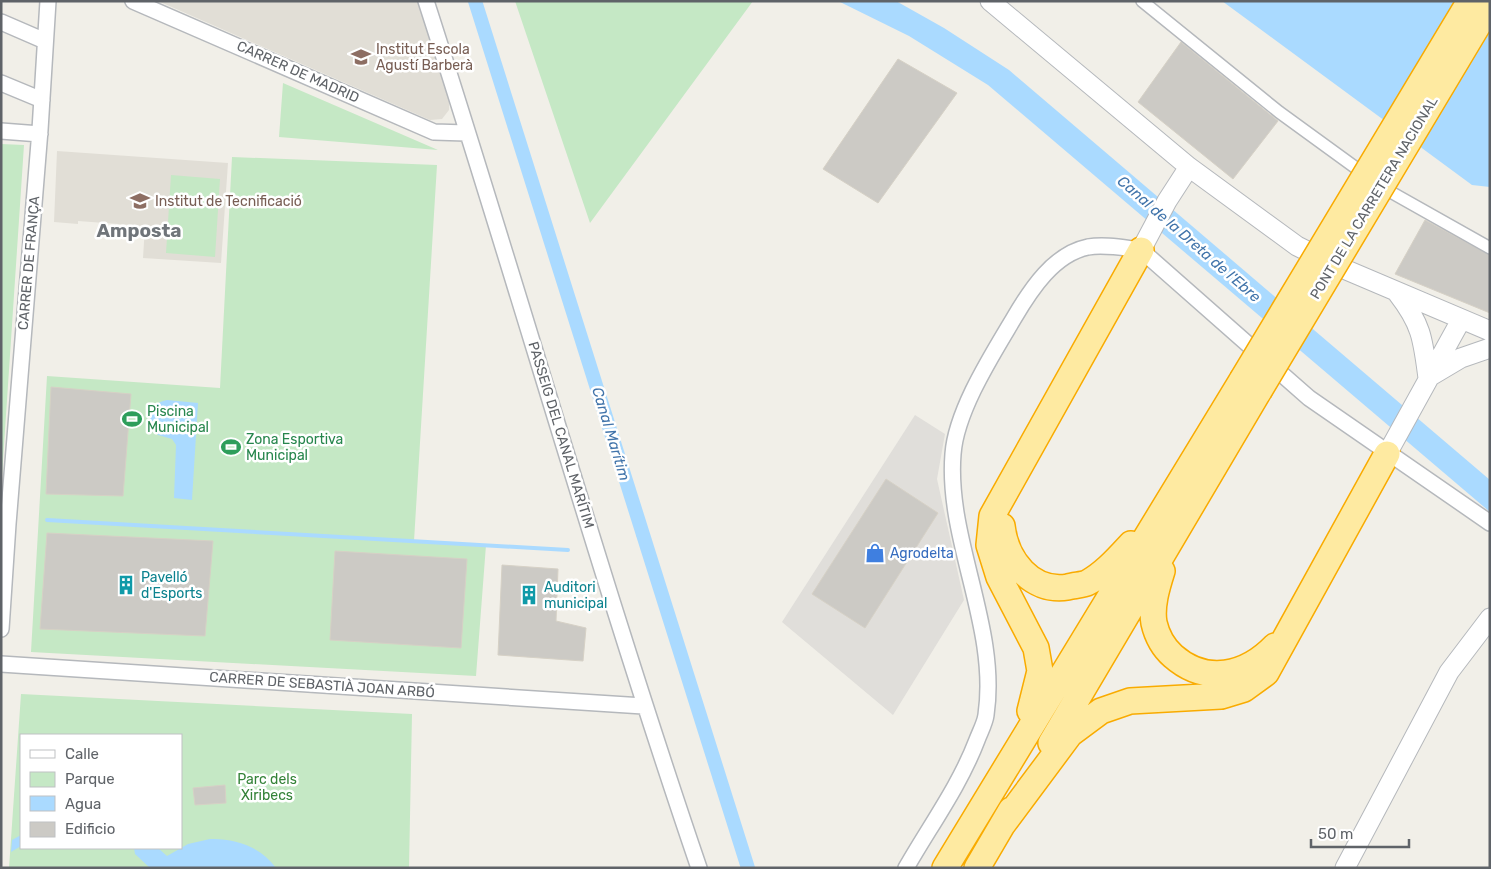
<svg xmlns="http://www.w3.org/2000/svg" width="1491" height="869" viewBox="0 0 1491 869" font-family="Rubik,sans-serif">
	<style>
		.industrial { fill: #e0deda }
		.education { fill: #e1ded6 }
		.green { fill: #c5e8c5; fill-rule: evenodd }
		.water { fill: #aadaff }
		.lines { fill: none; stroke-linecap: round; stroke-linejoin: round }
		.stream { stroke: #aadaff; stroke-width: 4 }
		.canal { stroke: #aadaff; stroke-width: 14 }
		.building { fill: #cccac5; stroke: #d6d1c6 }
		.pedestrian-casing { stroke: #b5b8bc; stroke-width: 14 }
		.minor-casing { stroke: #b5b8bc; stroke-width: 18 }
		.tertiary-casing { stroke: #b5b8bc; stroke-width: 21 }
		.trunk-casing { stroke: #f9ab00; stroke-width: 28 }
		.pedestrian { stroke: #fff; stroke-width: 11 }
		.minor { stroke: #fff; stroke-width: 15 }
		.tertiary { stroke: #fff; stroke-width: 19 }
		.trunk { stroke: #feeaa1; stroke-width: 25 }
		.trunk-bridge-casing { stroke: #f9ab00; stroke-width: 28; stroke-linecap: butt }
		.trunk-bridge { stroke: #feeaa1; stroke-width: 25 }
		.labels { text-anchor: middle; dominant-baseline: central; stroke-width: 5; stroke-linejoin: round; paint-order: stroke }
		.education-label { font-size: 14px; fill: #785e54; stroke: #fff; text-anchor: start }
		.street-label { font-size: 14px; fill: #5f6368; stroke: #fff }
		.leisure-label { font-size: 14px; fill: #27864d; stroke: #fff; text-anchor: start }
		.shop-label { font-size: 14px; fill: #366cbe; stroke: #fff; text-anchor: start }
		.culture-label { font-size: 14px; fill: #0d838f; stroke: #fff; text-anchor: start }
		.park-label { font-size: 14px; fill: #348238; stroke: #fff }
		.water-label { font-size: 15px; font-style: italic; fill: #4174aa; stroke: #fff }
		.district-label { font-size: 19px; font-weight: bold; fill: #70757a; stroke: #fff }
	</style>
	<rect width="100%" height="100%" fill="#f1efe8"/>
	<path class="industrial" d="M915,415L945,434L937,479L964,600L893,715L782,622Z"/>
	<path class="education" d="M158,1H420L449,101V110L442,119L430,120Z
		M57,151L228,163L221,263L143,258L145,226L78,221V224L54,222Z"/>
	<path class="green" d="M515,1H753L590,223Z
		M283,83L438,150L279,137Z
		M1,144L24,145L1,490Z
		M232,157L437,165L414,541L486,545L476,676L31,652L47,376L220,388Z
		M171,175L220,179L215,257L166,253Z
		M21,694L412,714L409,868H9ZM21,735H181V848H21Z"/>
	<path class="water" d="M838,1H896L944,28L1009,70L1490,480V512L988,85L909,36Z
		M1222,1H1490V187L1472,185Z
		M167,400L198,403L192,500L174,498L176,445L172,439L158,435L150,424C148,411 155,402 167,400Z
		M21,835V846L11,852L12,840Z
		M210,839C235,838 261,847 276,868H150L135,854L134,848H158L167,856L188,844Z"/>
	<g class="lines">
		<path class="stream" d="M47,520L568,550
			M638,535L643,533"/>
		<path class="canal" d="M475,1L748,868"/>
	</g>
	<path class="building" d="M1181,42L1278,121L1233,179L1138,102Z
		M898,59L957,93L878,203L823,169Z
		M1425,220L1490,255V313L1395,274Z
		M51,387L131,394L123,496L46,494Z
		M886,479L938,513L865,628L812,594Z
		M47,533L213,541L205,636L40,629Z
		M335,551L467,559L461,648L330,640Z
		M502,565L558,569L556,621L586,628L583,661L498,655Z
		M225,785L226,803L195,805L193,788Z"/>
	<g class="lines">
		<defs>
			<path id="pedestrian" d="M1142,1L1279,112L1367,176
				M1380,186L1490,248"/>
			<path id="minor" d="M133,1L434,132L466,133
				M426,1C519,289 601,581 699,868
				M1,22L45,41
				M1,83L42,100
				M1,131L40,134
				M1,629L8,524L40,130L48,1
				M1,664L643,706
				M906,868C930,826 960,785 977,740C980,732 985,723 986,715C999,627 946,540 953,454C956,411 992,355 1014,318C1031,289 1054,254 1088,247C1105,244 1124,248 1141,250L1309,398L1490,523"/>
			<path id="tertiary" d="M990,1L1189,167L1297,246L1337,266L1490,331
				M1141,250L1167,201L1189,167
				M1398,294C1422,325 1423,340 1428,378
				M1429,377L1461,358L1490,348
				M1387,454L1461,320
				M1345,868L1449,672L1490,618"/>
			<path id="trunk" d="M1002,526C1006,560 1031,593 1068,587C1074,585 1082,585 1087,583C1104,574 1118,558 1131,544
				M1162,571C1157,587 1151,606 1154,623C1157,636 1164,648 1173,656C1206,685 1246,676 1275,646
				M1030,711L1040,671L1036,648L999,577L989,545L992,516L1141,250
				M1051,743L1259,391
				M1003,824L1070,734L1101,711L1130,701L1221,696L1244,689L1266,673L1387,454
				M945,868L1242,380
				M977,868L1011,810"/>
		</defs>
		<use href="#pedestrian" class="pedestrian-casing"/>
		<use href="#minor" class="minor-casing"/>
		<use href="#tertiary" class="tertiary-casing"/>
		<use href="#trunk" class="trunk-casing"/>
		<use href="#pedestrian" class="pedestrian"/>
		<use href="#minor" class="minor"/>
		<use href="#tertiary" class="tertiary"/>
		<use href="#trunk" class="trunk"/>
		<defs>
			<path id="trunk-bridge" d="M1242,380L1470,1
				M1259,391L1490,5"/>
		</defs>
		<use href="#trunk-bridge" class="trunk-bridge-casing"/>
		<use href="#trunk-bridge" class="trunk-bridge"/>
	</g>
	<defs>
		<symbol id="school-bare" viewBox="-9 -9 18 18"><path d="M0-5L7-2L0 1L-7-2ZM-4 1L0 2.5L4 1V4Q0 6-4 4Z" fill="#8d6e63" stroke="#fff" stroke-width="2.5" paint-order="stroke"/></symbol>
		<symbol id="stadium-bare" viewBox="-9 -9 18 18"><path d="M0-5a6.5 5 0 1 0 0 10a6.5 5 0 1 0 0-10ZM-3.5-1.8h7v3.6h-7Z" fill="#2e9e5b" stroke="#fff" stroke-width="2.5" paint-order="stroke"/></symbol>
		<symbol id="shop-bare" viewBox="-9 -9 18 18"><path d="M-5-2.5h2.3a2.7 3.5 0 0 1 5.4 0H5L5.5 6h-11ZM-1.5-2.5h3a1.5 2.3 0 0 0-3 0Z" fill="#3f7fe0" stroke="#fff" stroke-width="2.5" paint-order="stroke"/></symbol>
		<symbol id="building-bare" viewBox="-9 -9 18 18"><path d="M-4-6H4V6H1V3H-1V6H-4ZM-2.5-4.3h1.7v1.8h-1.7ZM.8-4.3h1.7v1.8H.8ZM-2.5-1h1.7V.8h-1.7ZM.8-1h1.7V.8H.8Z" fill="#0f9aa8" stroke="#fff" stroke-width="2.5" paint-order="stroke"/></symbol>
	</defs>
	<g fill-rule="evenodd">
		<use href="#school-bare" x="347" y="43" width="28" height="28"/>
		<use href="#school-bare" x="126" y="187" width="28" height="28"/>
		<use href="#stadium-bare" x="118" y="405" width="28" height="28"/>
		<use href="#stadium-bare" x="217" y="433" width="28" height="28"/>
		<use href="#shop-bare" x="861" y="539" width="28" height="28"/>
		<use href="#building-bare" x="112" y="571" width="28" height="28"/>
		<use href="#building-bare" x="515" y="581" width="28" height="28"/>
	</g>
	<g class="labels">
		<g class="education-label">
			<text x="376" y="49">Institut Escola<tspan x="376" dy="16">Agustí Barberà</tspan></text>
			<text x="155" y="201">Institut de Tecnificació</text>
		</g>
		<g class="street-label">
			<text transform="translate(298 72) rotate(24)">CARRER DE MADRID</text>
			<text transform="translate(1374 198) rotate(-59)">PONT DE LA CARRETERA NACIONAL</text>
			<text transform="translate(29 263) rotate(-85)">CARRER DE FRANÇA</text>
			<text transform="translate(561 435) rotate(73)">PASSEIG DEL CANAL MARÍTIM</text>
			<text transform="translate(322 685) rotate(4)">CARRER DE SEBASTIÀ JOAN ARBÓ</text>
		</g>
		<g class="leisure-label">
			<text x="147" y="411">Piscina<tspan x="147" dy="16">Municipal</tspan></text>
			<text x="246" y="439">Zona Esportiva<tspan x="246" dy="16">Municipal</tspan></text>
		</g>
		<g class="shop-label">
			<text x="890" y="553">Agrodelta</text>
		</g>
		<g class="culture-label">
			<text x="141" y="577">Pavelló<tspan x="141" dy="16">d'Esports</tspan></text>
			<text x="544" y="587">Auditori<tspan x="544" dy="16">municipal</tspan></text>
		</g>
		<g class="park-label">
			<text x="267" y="779">Parc dels<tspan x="267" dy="16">Xiribecs</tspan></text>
		</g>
		<g class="water-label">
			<text transform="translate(1189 239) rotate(41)">Canal de la Dreta de l'Ebre</text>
			<text transform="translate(611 434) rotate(73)">Canal Marítim</text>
		</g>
		<g class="district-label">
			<text x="139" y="230">Amposta</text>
		</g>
	</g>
	<rect width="1491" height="869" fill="none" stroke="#5f6368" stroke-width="5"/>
	<rect x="20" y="734" width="162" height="115" fill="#ffffff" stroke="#bfc1c3"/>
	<rect x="30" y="750" width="25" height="8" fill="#ffffff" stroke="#bfc1c3"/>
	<text x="65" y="759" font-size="15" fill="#5f6368">Calle</text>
	<rect x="30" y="772" width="25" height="15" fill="#c5e8c5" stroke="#bfc1c3"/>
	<text x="65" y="784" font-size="15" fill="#5f6368">Parque</text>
	<rect x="30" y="796" width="25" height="15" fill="#aadaff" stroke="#bfc1c3"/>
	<text x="65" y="809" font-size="15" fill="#5f6368">Agua</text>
	<rect x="30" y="822" width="25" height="15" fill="#cccac5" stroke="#bfc1c3"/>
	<text x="65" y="834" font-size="15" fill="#5f6368">Edificio</text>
	<path d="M1311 839v8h98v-8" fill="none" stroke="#5f6368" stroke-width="2.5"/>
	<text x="1318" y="839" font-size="15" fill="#5f6368" stroke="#ffffff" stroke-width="4" paint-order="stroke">50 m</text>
</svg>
